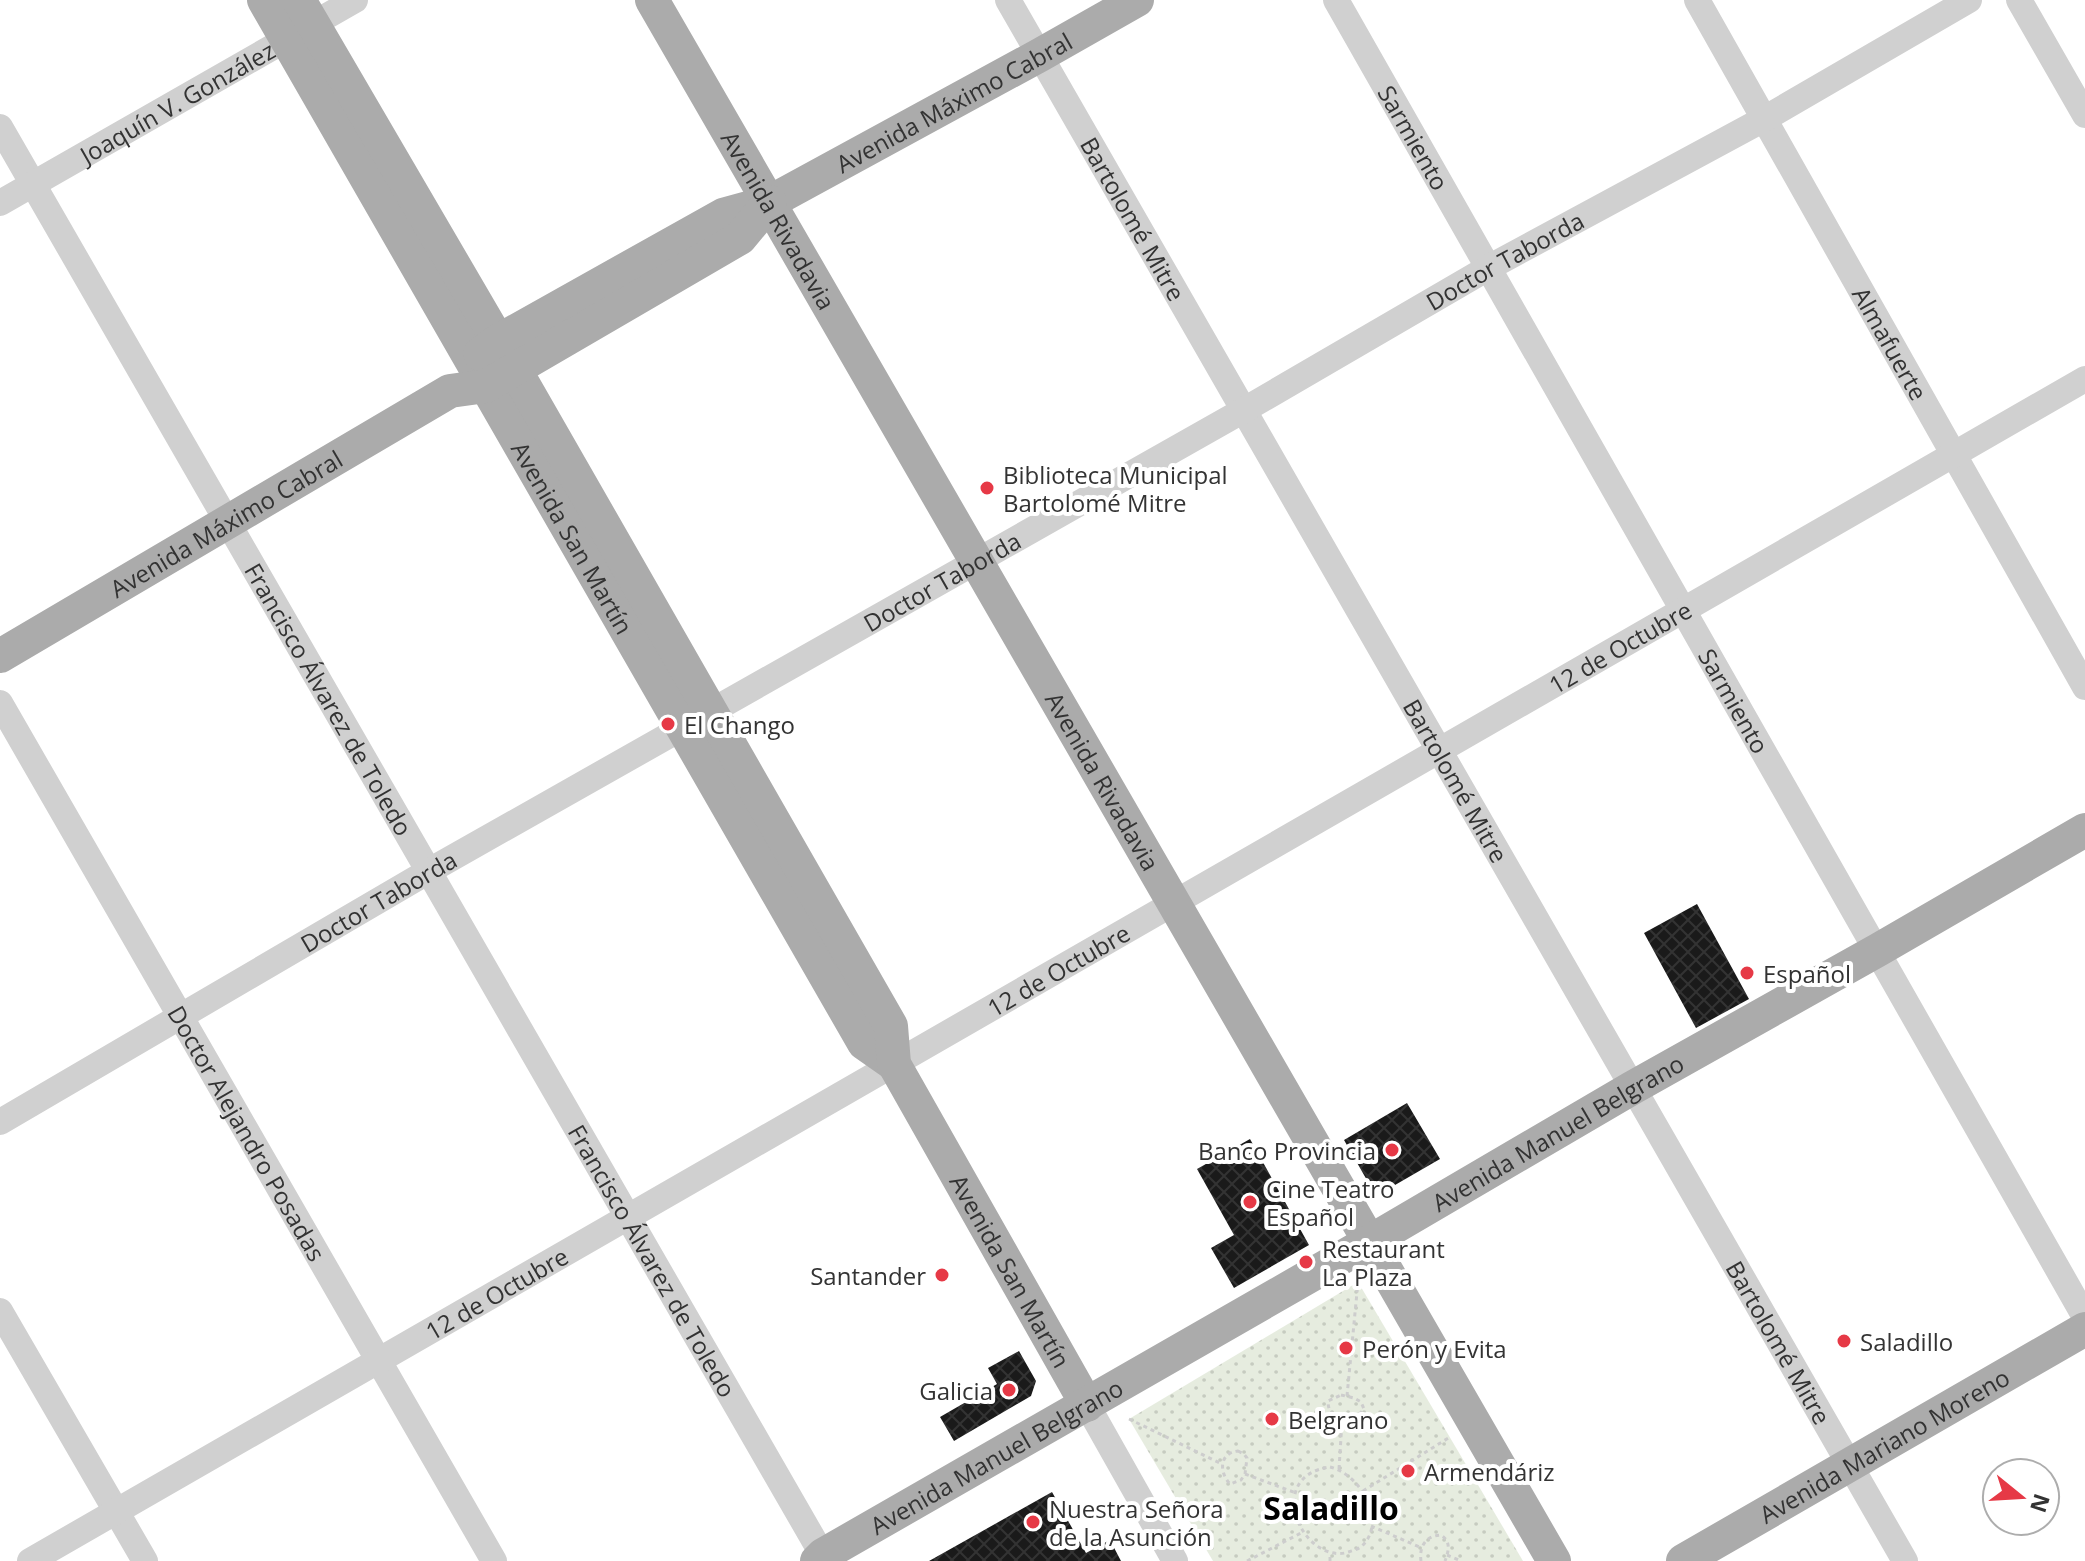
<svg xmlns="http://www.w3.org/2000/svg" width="2085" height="1561" viewBox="0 0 2085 1561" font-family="'Open Sans',sans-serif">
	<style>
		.park { fill: url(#park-dots) }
		.building { fill: url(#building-cross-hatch) }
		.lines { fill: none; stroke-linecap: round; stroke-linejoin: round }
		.path { stroke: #cdcdcd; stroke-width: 3; stroke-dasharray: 4 4; stroke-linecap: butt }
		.minor { stroke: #d0d0d0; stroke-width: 26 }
		.major { stroke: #ababab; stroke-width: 34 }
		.poi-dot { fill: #e63946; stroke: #fff; stroke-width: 3 }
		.labels { text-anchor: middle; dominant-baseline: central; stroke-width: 8; stroke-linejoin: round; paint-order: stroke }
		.street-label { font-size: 24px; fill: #333; stroke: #fff }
		.poi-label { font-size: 24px; fill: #333; stroke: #fff; text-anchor: start }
		.district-label { font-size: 32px; font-weight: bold; fill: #000; stroke: #fff }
	</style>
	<defs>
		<pattern id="park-dots" width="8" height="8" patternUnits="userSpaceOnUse" patternTransform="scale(2)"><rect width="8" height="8" fill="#e6ecdf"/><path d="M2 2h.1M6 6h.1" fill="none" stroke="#c6cbc0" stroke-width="1.8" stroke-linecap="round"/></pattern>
		<pattern id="building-cross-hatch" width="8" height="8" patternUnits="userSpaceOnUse" patternTransform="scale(2)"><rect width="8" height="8" fill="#1a1a1a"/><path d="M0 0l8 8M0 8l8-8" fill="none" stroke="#333"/></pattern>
	</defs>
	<rect width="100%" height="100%" fill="#fff"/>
	<path class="park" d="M1358,1282L1523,1561H1213L1129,1419Z"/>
	<path class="building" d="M1697,904L1749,999L1696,1028L1644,933Z
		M1407,1103L1440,1159L1376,1196L1344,1140Z
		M1250,1139L1309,1245L1234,1288L1211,1248L1234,1235L1197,1169Z
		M1019,1351L1036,1381L1031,1396L954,1441L940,1417L997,1384L988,1368Z
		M1052,1492L1086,1553L1110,1540L1121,1561H929Z"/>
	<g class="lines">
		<path class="path" d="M1341,1395L1354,1398L1361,1402L1364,1409C1352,1424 1328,1423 1328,1401Z
			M1347,1396L1358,1282
			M1129,1419L1222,1464
			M1238,1451L1244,1454L1247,1458L1245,1474L1241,1480L1230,1484C1219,1472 1219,1453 1238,1451Z
			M1330,1467C1360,1474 1388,1521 1362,1546C1357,1550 1351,1551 1345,1553C1301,1561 1264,1476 1330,1467Z
			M1339,1469L1342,1421
			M1245,1474L1296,1493
			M1363,1491L1450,1437
			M1371,1526L1422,1548
			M1447,1555L1461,1561
			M1247,1561L1303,1532
			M1330,1561V1553
			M1421,1561C1419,1547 1425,1536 1441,1535C1451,1542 1449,1550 1445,1561"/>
		<g class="minor">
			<path id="s1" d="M1008,0L1905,1561"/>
			<path id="s2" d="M1336,0L2085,1317"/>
			<path id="s3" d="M1697,0L2085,687"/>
			<path d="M2019,0L2085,115"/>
			<path id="s4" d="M0,127L826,1561"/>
			<path id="s5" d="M0,203L355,0"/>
			<path id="s6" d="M0,703L494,1561"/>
			<path id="s7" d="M0,1122L429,871L1244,410L1488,268L1764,119L1969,0"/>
			<path d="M0,1311L145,1561"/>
			<path d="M1087,1405L1175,1561"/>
			<path id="s8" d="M30,1561L2085,379"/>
		</g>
		<g class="major">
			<path id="s9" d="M264,0L864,1043L894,1064"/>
			<path id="s10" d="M299,0L514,368L891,1026L894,1064L1087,1405"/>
			<path id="s11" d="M652,0L1554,1561"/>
			<path id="s12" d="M480,354L498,341L723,215L770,202L1040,55L1137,0"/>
			<path id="s13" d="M0,656L450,391L486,386L740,238L770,202"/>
			<path id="s14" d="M817,1561L823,1555L1369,1242L1632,1088L1878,950L2085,830"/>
			<path id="s15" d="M1683,1561L2085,1329"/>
		</g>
	</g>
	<g class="poi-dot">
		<circle cx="987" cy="488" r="8"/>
		<circle cx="668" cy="724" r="8"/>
		<circle cx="1747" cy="973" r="8"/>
		<circle cx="1392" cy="1150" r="8"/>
		<circle cx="1250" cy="1202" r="8"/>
		<circle cx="1306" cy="1262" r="8"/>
		<circle cx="942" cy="1275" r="8"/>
		<circle cx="1844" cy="1341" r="8"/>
		<circle cx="1346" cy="1348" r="8"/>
		<circle cx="1009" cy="1390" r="8"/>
		<circle cx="1272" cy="1419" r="8"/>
		<circle cx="1408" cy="1471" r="8"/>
		<circle cx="1033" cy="1522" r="8"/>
	</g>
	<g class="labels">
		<g class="street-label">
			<text stroke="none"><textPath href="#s5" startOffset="204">Joaquín V. González</textPath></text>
			<text stroke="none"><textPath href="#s12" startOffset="538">Avenida Máximo Cabral</textPath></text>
			<text stroke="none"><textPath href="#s2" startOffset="158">Sarmiento</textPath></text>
			<text stroke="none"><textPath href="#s11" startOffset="254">Avenida Rivadavia</textPath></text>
			<text stroke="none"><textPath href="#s1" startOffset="252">Bartolomé Mitre</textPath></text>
			<text stroke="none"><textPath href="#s7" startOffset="1734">Doctor Taborda</textPath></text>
			<text stroke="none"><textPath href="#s3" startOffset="394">Almafuerte</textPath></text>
			<text stroke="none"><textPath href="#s13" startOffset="262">Avenida Máximo Cabral</textPath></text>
			<text stroke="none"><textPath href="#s9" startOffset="620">Avenida San Martín</textPath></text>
			<text stroke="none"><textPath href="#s7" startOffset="1086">Doctor Taborda</textPath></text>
			<text stroke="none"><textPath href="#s8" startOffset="1834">12 de Octubre</textPath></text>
			<text stroke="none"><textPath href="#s4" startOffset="660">Francisco Álvarez de Toledo</textPath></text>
			<text stroke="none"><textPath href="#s2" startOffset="806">Sarmiento</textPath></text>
			<text stroke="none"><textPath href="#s11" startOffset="902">Avenida Rivadavia</textPath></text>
			<text stroke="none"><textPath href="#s1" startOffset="900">Bartolomé Mitre</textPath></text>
			<text stroke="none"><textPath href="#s7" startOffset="438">Doctor Taborda</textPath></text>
			<text stroke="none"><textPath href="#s8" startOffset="1186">12 de Octubre</textPath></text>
			<text stroke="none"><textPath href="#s6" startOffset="496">Doctor Alejandro Posadas</textPath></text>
			<text stroke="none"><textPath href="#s14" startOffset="856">Avenida Manuel Belgrano</textPath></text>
			<text stroke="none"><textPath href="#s4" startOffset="1308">Francisco Álvarez de Toledo</textPath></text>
			<text stroke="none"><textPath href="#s10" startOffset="1460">Avenida San Martín</textPath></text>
			<text stroke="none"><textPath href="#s8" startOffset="538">12 de Octubre</textPath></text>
			<text stroke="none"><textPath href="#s1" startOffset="1548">Bartolomé Mitre</textPath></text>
			<text stroke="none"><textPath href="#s15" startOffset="232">Avenida Mariano Moreno</textPath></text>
			<text stroke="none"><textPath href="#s14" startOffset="208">Avenida Manuel Belgrano</textPath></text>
		</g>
		<g class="poi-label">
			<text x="1003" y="474">Biblioteca Municipal<tspan x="1003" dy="28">Bartolomé Mitre</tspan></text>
			<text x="684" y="724">El Chango</text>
			<text x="1763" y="973">Español</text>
			<text x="1376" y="1150" text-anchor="end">Banco Provincia</text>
			<text x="1266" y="1188">Cine Teatro<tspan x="1266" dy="28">Español</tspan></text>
			<text x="1322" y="1248">Restaurant<tspan x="1322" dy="28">La Plaza</tspan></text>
			<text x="926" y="1275" text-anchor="end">Santander</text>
			<text x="1860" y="1341">Saladillo</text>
			<text x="1362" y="1348">Perón y Evita</text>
			<text x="993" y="1390" text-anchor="end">Galicia</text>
			<text x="1288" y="1419">Belgrano</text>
			<text x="1424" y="1471">Armendáriz</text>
			<text x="1049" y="1508">Nuestra Señora<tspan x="1049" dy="28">de la Asunción</tspan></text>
		</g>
		<g class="district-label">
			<text x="1331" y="1507">Saladillo</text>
		</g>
	</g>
	<g transform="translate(2021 1497) rotate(108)"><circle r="38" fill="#ffffff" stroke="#adadad" stroke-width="2"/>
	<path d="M0-6L14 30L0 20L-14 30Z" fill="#e63946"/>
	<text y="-12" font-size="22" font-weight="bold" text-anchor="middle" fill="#333333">N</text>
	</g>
</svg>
